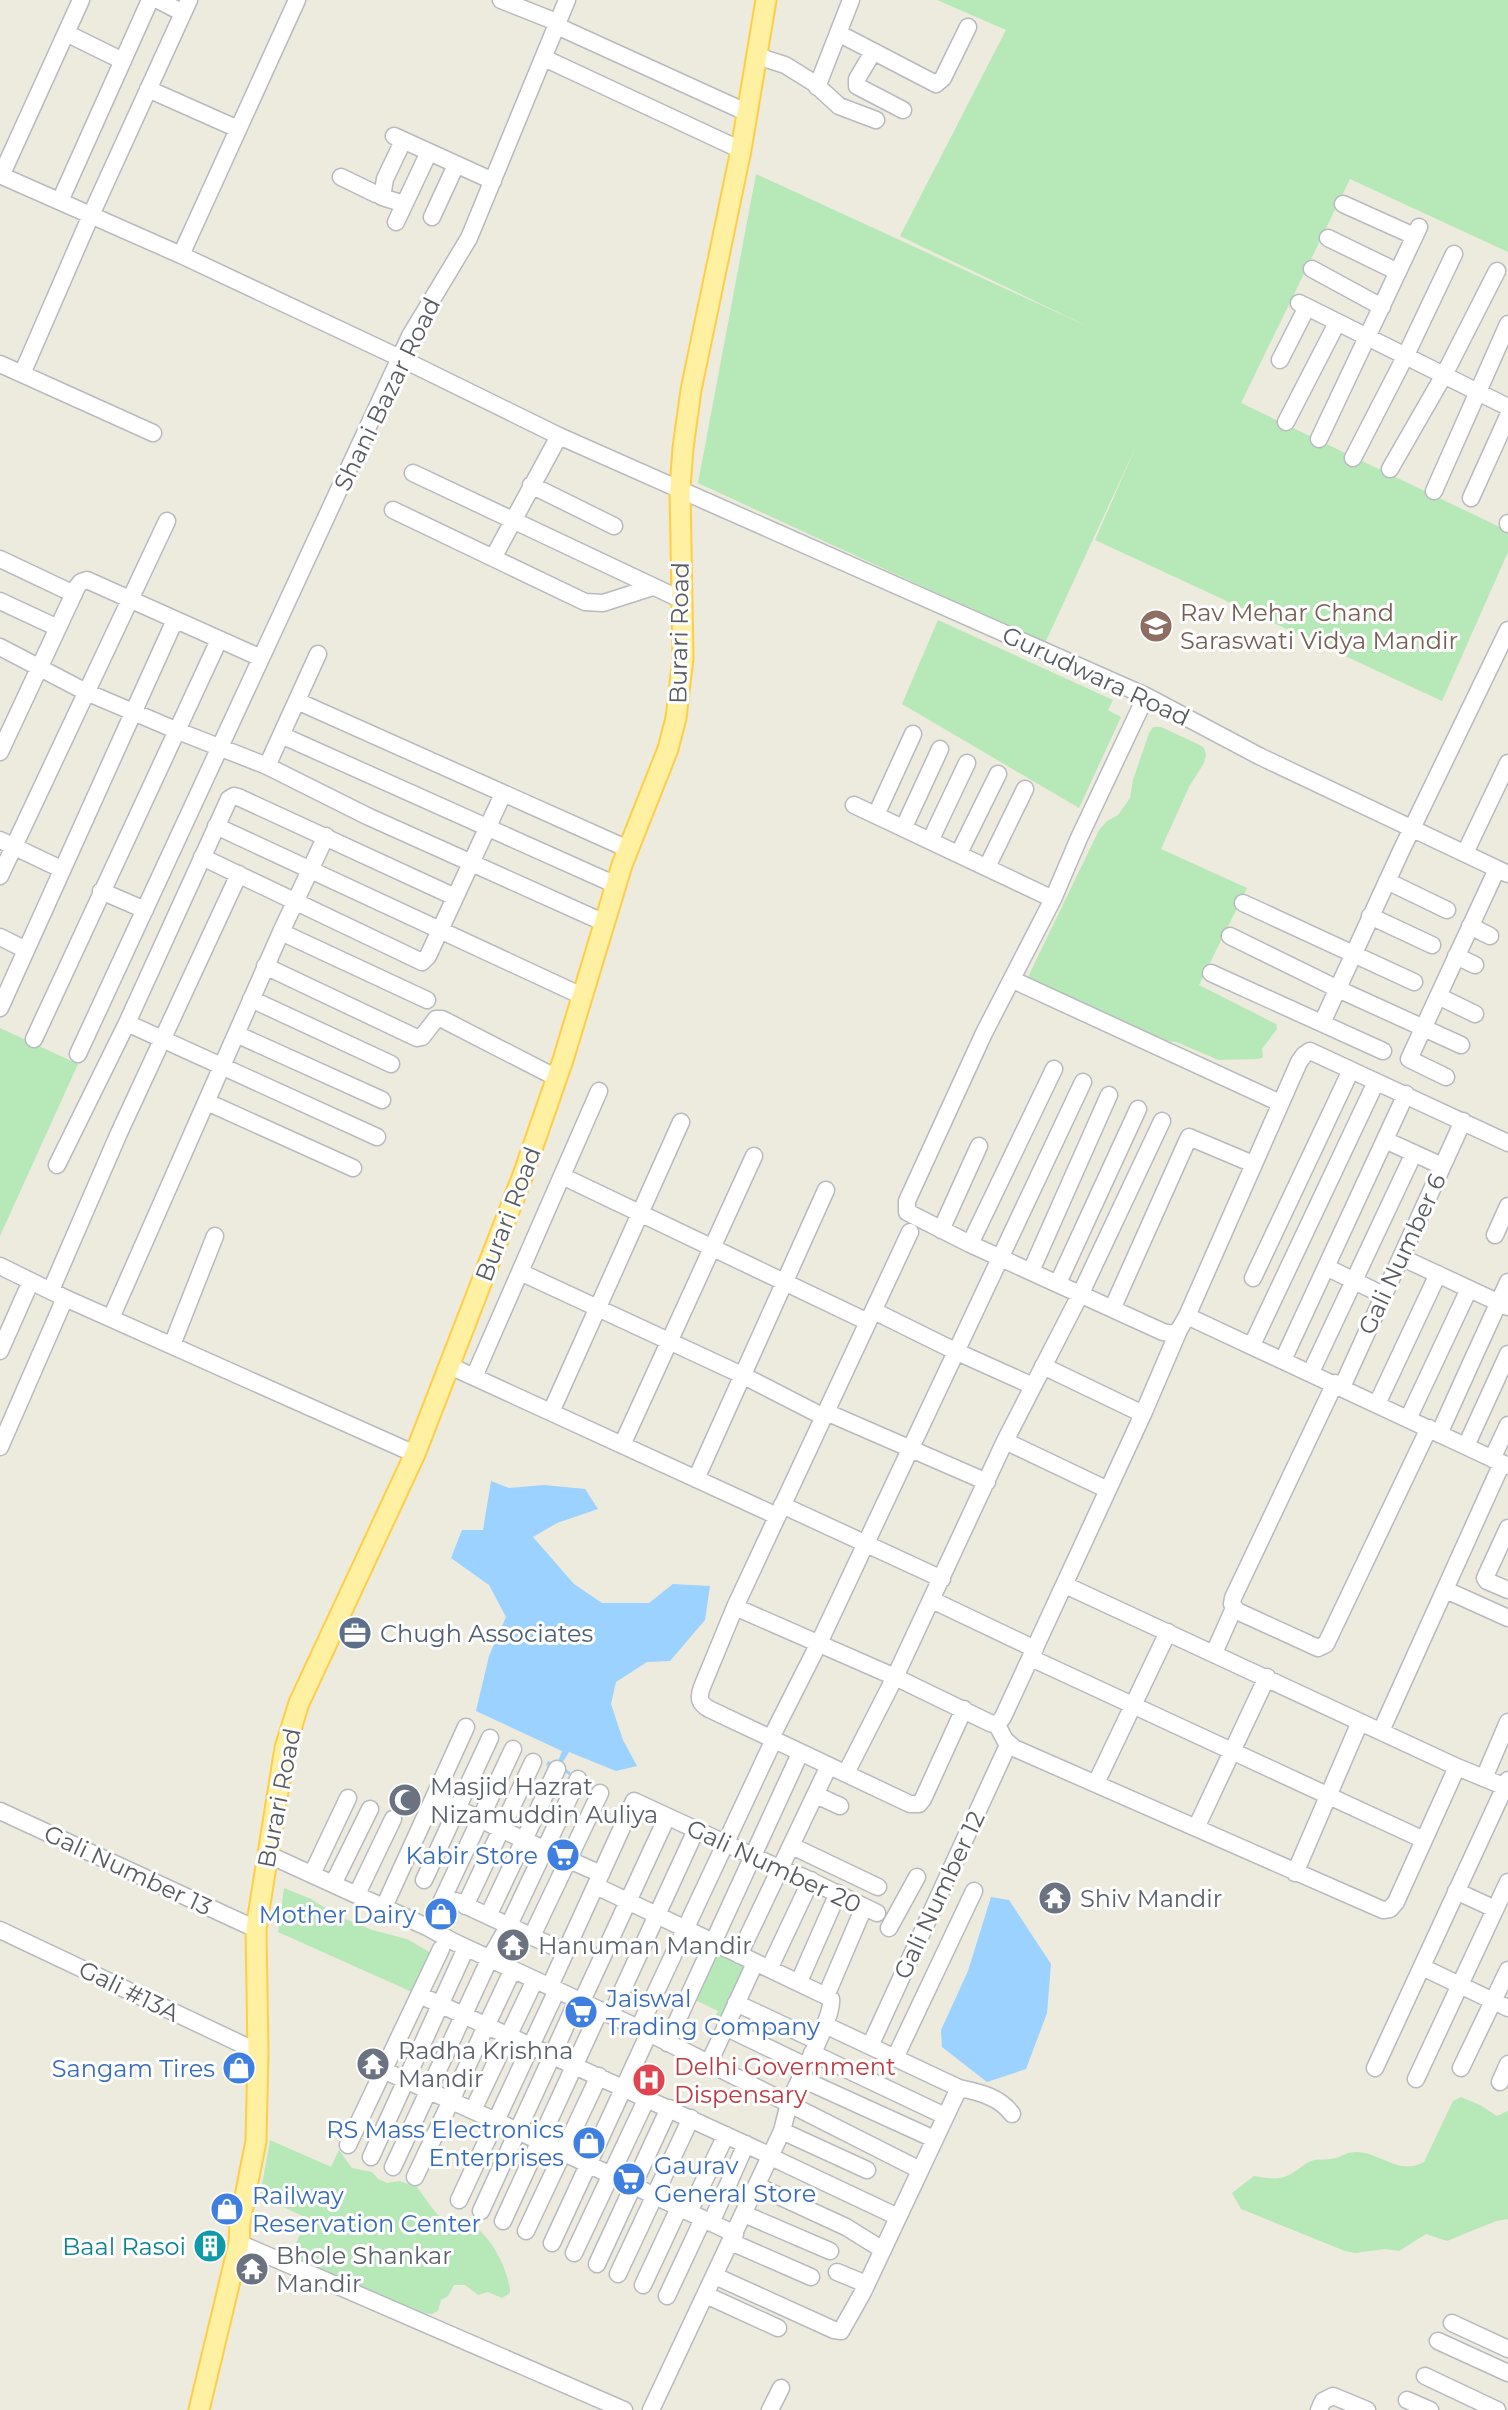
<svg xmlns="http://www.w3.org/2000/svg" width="1508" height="2410" viewBox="0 0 1508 2410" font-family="Montserrat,sans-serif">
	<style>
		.green { fill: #b7e8b8 }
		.water { fill: #9cd2ff }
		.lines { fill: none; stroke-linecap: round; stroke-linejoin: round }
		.minor-casing { stroke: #b7babf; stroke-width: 19 }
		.major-casing { stroke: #ffce45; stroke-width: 23 }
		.minor { stroke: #fff; stroke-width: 16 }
		.major { stroke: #fff1a1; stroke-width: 19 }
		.labels { text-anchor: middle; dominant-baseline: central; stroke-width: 6; stroke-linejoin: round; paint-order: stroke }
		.street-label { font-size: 24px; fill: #585c61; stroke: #fff }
		.education-label { font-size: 24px; fill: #785e54; stroke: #fff; text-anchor: start }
		.service-label { font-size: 24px; fill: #4e5e75; stroke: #fff; text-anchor: start }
		.worship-label { font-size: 24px; fill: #5b616d; stroke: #fff; text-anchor: start }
		.shop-label { font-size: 24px; fill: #366cbe; stroke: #fff; text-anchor: end }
		.health-label { font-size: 24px; fill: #be3a42; stroke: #fff; text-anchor: start }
		.culture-label { font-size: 24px; fill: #0d838f; stroke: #fff; text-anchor: end }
	</style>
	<rect width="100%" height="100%" fill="#edeade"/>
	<path class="green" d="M937,0H1508V252L1350,179L1241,403L1508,531V552L1442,701L1095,540L1138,442L1045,643L698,483L756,174L1093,329L900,236L1006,30Z
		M938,620L1113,700L1108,710L1121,717L1079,808L902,704Z
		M1153,727H1161L1200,745L1204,748L1206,755L1204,763L1189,787L1161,849L1247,888L1199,985L1276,1024L1277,1029L1262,1049L1263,1057L1259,1059L1219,1060L1176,1042L1149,1038L1030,982L1028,977L1099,830L1107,821L1118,815L1130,798L1133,780L1149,733Z
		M0,1028L78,1064L0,1236Z
		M284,1888L311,1899L338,1916L372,1930L407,1939L431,1953L412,1992L278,1932Z
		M714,1950L749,1967L723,2023L714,2019L718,2011L691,1998Z
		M1461,2097L1480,2105L1497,2116L1508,2111V2219L1496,2221L1447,2241L1426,2234L1399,2251L1385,2249L1355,2253L1345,2251L1241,2209L1232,2193L1254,2176C1267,2178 1279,2181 1291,2174C1300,2169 1304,2163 1314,2160C1321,2159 1329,2160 1336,2158C1344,2155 1347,2152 1357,2152C1381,2153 1400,2176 1424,2162L1453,2101Z
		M270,2140L331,2167L339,2150L352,2168L372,2172L378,2179L387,2183L400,2181L417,2187C425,2197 433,2212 444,2220C453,2225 462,2222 471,2225C491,2234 510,2273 510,2293L502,2298L488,2292L478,2295L465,2285H454L448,2296L441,2300L438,2311L432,2314L414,2312L291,2255L307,2218L260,2196Z"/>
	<path class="water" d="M491,1481L509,1488L544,1485L585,1489L598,1509L557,1523L533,1537L574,1584L602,1603H649L673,1584L710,1586L705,1620L670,1661L647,1662L616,1682L611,1704L623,1740L637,1766L616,1771L569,1752L561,1765L570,1772V1775L546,1765L548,1761L557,1764L562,1751L476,1711L489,1656L506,1617L489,1585L451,1558L462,1530H483Z
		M991,1897L1009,1900L1051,1964L1047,2013L1026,2069L987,2082L942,2047L941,2030L968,1971Z"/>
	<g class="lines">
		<defs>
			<path id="minor" d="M158,0L183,13
				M501,0L559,23
				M557,26L748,113
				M66,33L123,61
				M838,33L936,84L943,78L968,27
				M873,52L857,79V86L903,110
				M757,56L785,65L814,83L839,106L876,120
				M544,58L741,150
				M817,87L851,0
				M148,89L238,129
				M394,136L493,181
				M403,141L385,179L382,197L404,204
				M0,175L181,255L400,358L559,436L1146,696L1259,756L1508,874
				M1,176L81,0
				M341,177L376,194
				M60,201L150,0
				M1343,204L1414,236
				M432,217L456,165
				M396,222L429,152
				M1328,238L1398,272
				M181,255L297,0
				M1312,269L1382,307
				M1299,303L1508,407
				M1280,360L1307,307
				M0,364L153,433
				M22,374L91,215L189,0
				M1286,422L1337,323
				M1319,439L1419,227
				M1353,458L1405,357L1454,254
				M1390,469L1444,375L1497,271
				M413,473L682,600
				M531,485L614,526
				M1434,491L1508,324
				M1471,498L1508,416
				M393,510L585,602L603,603L653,587
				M1508,524V523
				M493,558L559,436
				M0,559L74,594
				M0,601L58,628
				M0,647L86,692L178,731L267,766L367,816L605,923
				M1146,696L1079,838L1053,899L984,1033L907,1201V1212L970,1244L1163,1332L1173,1334L1179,1330L1187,1316L1299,1062L1304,1055L1310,1051L1508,1143
				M297,701L628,849
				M281,735L616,885
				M0,752L77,587L81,582L87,580L261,658
				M267,766L318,654
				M854,805L1053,899
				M876,815L913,734
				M216,826L582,996
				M904,827L940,749
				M931,839L967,763
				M0,840L61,869
				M959,853L998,774
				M1465,853L1508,763
				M202,857L422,962L428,956L503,794
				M987,867L1025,789
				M0,876L167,521
				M1387,881L1447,910
				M101,891L145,910
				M1243,903L1414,982
				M1370,916L1432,945
				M1470,926L1490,936
				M281,932L427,1000
				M1230,936L1338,989L1461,1045
				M0,937L26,950
				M1456,956L1475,965
				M265,966L417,1038L422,1037L436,1019H442L557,1078
				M1211,973L1383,1051
				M1013,980L1280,1103
				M1438,996L1475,1014
				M251,999L391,1064
				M0,1008L175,620
				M127,1023L377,1137
				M1322,1023L1401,851L1508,630
				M236,1034L382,1100
				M34,1039L219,640
				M78,1054L410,336L469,238L567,0
				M1446,1077L1409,1059L1497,869
				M207,1102L353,1168
				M1385,1140L1442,1166
				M57,1165L127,1023L229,799L234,796L238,797L455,897
				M562,1176L868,1322
				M941,1230L979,1146
				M910,1232L735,1607L895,1677L990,1723L997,1725L1003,1717L1143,1414L1179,1330
				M1495,1235L1508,1206
				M970,1244L1054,1069
				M1405,1259L1508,1307
				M0,1266L65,1298L415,1454
				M1326,1267L1383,1295
				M1031,1271L1109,1095
				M520,1272L742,1375L824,1417
				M1253,1278L1351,1070
				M1058,1283L1138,1109
				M51,1290L119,1133L239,874
				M1113,1307L1189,1137L1253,1164
				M874,1311L955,1351L1033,1386
				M1187,1316L1508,1466
				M111,1318L281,932L326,836
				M172,1345L215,1236
				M1252,1345L1376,1082
				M1477,1350L1508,1282
				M0,1351L31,1281
				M1283,1360L1406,1094
				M450,1366L777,1516
				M1043,1366L1143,1414
				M1311,1372L1414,1153
				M474,1377L599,1091
				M1335,1383L1233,1598L1232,1604L1237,1611L1318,1648L1326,1644L1429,1428
				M1342,1387L1463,1121
				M1377,1404L1438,1274
				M551,1412L681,1122
				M826,1412L987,1482
				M1408,1419L1469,1289
				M1439,1434L1476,1352
				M1005,1441L1108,1490
				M622,1445L754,1156
				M1466,1446L1508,1354
				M0,1447L65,1298
				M1492,1459L1508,1425
				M696,1479L826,1190
				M782,1505L942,1579
				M1508,1528L1485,1578L1487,1581L1508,1590
				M1065,1585L1457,1767L1508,1788
				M1446,1590L1508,1618
				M932,1600L1035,1649
				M735,1607L702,1687C698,1698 699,1703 709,1709L910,1804H919L923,1799L964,1709
				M1214,1653L1234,1608
				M1031,1658L1424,1840
				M997,1725L1005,1740L1014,1748L1383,1910L1390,1909L1396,1902L1457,1767
				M1381,1731L1502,1463
				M771,1738L819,1643L1083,1082
				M846,1773L895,1677L1005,1441L1081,1293L1162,1121
				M1484,1778L1508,1722
				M1096,1783L1168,1632
				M816,1795L840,1806
				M435,1798L522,1839
				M0,1811L256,1929
				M1196,1828L1267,1677
				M525,1838L557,1769
				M526,1841L601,1874
				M792,1846L878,1887
				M267,1854L429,1928L452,1941L649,2033L920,2170
				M1295,1873L1360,1722
				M312,1874L348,1798
				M424,1880L490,1738
				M333,1884L370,1809
				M596,1886L826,1996L831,1999C834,2017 799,2078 791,2099C787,2109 785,2120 782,2131L651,2410
				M1456,1891L1495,1909
				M357,1894L393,1819
				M456,1901L565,1952
				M465,1906L533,1762
				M384,1907L466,1727
				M488,1916L523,1842
				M429,1928L513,1749
				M889,1928L917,1877
				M0,1930L258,2052
				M532,1936L600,1793
				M739,1955L825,1774
				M771,1965L811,1880
				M1422,1967L1508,2008
				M801,1977L838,1893
				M550,1986L634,1801L781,1869L803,1877L877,1913
				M826,1996L864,1907
				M426,1998L771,2156
				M582,2001L667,1817
				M736,2003L817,2041
				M611,2015L696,1830
				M825,2025L959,2088C979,2092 1000,2097 1012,2114
				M725,2027L806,2066
				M639,2028L770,1748
				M667,2043L797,1760
				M870,2046L1008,1745
				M812,2053L945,2116
				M895,2058L974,1891
				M709,2063L755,1963
				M1375,2068L1508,1780
				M1461,2068L1508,1970
				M383,2070L518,2131L735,2234
				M800,2078L934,2139
				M1416,2079L1508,1882
				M1500,2082L1508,2064
				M473,2110L535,1980
				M782,2131L867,2170
				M348,2145L441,1949
				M371,2157L466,1948
				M771,2157L898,2217
				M393,2167L490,1958L509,1925L578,1779
				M415,2177L513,1969
				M757,2186L846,2227L883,2250
				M459,2200L557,1990
				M481,2211L578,1999
				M689,2212L726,2135
				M744,2214L830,2251
				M503,2221L600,2010
				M711,2223L746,2144
				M526,2231L599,2076
				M731,2242L811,2277
				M239,2243L624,2410
				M552,2243L649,2033
				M574,2253L647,2098
				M597,2264L669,2108
				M837,2272L866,2284
				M618,2274L691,2118
				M715,2276L834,2330L841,2331L863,2292L959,2088
				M643,2285L679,2208
				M706,2295L778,2328
				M667,2296L703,2219
				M1452,2323L1508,2349
				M1438,2341L1508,2373
				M1425,2376L1497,2410
				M1407,2400L1430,2410
				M770,2410L781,2388
				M1319,2410L1323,2401L1333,2396L1367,2410"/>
			<path id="major" d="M199,2410L239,2243L240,2222L256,2141L258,2052L256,1929L285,1748L299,1703L415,1454L523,1175L563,1060L622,865L668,749L676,718L683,658L680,489L683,448L691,390L741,150L766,0"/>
		</defs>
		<use href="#minor" class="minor-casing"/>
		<use href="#major" class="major-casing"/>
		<use href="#minor" class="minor"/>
		<use href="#major" class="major"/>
	</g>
	<defs>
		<symbol id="school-disc" viewBox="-11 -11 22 22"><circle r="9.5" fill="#8d6e63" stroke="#fff"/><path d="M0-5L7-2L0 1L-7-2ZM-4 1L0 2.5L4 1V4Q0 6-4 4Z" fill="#fff"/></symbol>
		<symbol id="office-disc" viewBox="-11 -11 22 22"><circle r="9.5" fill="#5c6f8a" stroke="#fff"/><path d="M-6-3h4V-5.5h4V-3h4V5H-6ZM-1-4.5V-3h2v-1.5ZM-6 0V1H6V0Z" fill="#fff"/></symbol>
		<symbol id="mosque-disc" viewBox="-11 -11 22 22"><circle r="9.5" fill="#6b7280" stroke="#fff"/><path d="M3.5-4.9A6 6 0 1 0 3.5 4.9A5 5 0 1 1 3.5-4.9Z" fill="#fff"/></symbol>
		<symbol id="supermarket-disc" viewBox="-11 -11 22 22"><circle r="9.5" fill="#3f7fe0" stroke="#fff"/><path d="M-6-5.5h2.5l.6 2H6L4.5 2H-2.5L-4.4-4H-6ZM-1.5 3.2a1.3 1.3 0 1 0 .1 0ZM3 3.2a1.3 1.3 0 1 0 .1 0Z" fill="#fff"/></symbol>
		<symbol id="temple-disc" viewBox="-11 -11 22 22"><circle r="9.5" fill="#6b7280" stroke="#fff"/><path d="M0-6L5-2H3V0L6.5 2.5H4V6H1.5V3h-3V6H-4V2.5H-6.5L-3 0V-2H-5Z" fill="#fff"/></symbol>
		<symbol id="shop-disc" viewBox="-11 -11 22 22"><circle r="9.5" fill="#3f7fe0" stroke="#fff"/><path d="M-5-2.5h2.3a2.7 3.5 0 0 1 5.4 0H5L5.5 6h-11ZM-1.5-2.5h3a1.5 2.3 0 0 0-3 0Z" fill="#fff"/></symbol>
		<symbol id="hospital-disc" viewBox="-11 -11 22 22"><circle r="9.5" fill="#e0444e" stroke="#fff"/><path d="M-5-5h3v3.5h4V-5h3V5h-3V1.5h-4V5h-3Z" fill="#fff"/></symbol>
		<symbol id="building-disc" viewBox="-11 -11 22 22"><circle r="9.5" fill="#0f9aa8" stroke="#fff"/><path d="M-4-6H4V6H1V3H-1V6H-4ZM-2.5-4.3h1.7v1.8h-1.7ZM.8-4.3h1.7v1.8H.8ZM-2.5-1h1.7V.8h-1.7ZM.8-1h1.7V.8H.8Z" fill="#fff"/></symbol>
	</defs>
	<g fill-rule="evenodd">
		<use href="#school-disc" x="1137" y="607" width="38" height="38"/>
		<use href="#office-disc" x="336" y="1614" width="38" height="38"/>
		<use href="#mosque-disc" x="386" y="1781" width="38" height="38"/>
		<use href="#supermarket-disc" x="544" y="1836" width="38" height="38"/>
		<use href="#temple-disc" x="1036" y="1879" width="38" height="38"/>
		<use href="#shop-disc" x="422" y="1895" width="38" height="38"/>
		<use href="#temple-disc" x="494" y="1926" width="38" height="38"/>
		<use href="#supermarket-disc" x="562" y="1993" width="38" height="38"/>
		<use href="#temple-disc" x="354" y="2045" width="38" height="38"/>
		<use href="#shop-disc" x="220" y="2049" width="38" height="38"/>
		<use href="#hospital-disc" x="630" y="2061" width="38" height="38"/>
		<use href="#shop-disc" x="570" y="2124" width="38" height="38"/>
		<use href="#supermarket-disc" x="610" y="2160" width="38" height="38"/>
		<use href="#shop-disc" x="208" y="2190" width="38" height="38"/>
		<use href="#building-disc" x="191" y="2227" width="38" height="38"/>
		<use href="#temple-disc" x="233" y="2250" width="38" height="38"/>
	</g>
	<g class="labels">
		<g class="street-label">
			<text transform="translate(387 394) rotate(-64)">Shani Bazar Road</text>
			<text transform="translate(679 633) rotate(-89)">Burari Road</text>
			<text transform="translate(1096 676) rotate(25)">Gurudwara Road</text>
			<text transform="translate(508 1214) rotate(-69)">Burari Road</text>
			<text transform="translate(1402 1254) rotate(-65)">Gali Number 6</text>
			<text transform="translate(279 1798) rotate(-79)">Burari Road</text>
			<text transform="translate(774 1866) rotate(25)">Gali Number 20</text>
			<text transform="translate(128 1870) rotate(25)">Gali Number 13</text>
			<text transform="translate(939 1895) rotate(-65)">Gali Number 12</text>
			<text transform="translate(129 1991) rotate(26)">Gali #13A</text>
		</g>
		<g class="education-label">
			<text x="1180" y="612">Rav Mehar Chand<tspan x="1180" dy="28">Saraswati Vidya Mandir</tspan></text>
		</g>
		<g class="service-label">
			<text x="380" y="1633">Chugh Associates</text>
		</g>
		<g class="worship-label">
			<text x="430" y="1786">Masjid Hazrat<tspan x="430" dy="28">Nizamuddin Auliya</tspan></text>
			<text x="1080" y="1898">Shiv Mandir</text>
			<text x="538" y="1945">Hanuman Mandir</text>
			<text x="398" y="2050">Radha Krishna<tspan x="398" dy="28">Mandir</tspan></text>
			<text x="276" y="2255">Bhole Shankar<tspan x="276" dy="28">Mandir</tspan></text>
		</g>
		<g class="shop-label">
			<text x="538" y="1855">Kabir Store</text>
			<text x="416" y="1914">Mother Dairy</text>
			<text x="606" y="1998" text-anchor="start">Jaiswal<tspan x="606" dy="28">Trading Company</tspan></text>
			<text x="215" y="2068">Sangam Tires</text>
			<text x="564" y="2129">RS Mass Electronics<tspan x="564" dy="28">Enterprises</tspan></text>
			<text x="654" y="2165" text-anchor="start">Gaurav<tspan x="654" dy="28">General Store</tspan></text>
			<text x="252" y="2195" text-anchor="start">Railway<tspan x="252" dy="28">Reservation Center</tspan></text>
		</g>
		<g class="health-label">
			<text x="674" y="2066">Delhi Government<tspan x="674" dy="28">Dispensary</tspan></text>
		</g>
		<g class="culture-label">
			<text x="186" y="2246">Baal Rasoi</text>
		</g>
	</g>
</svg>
